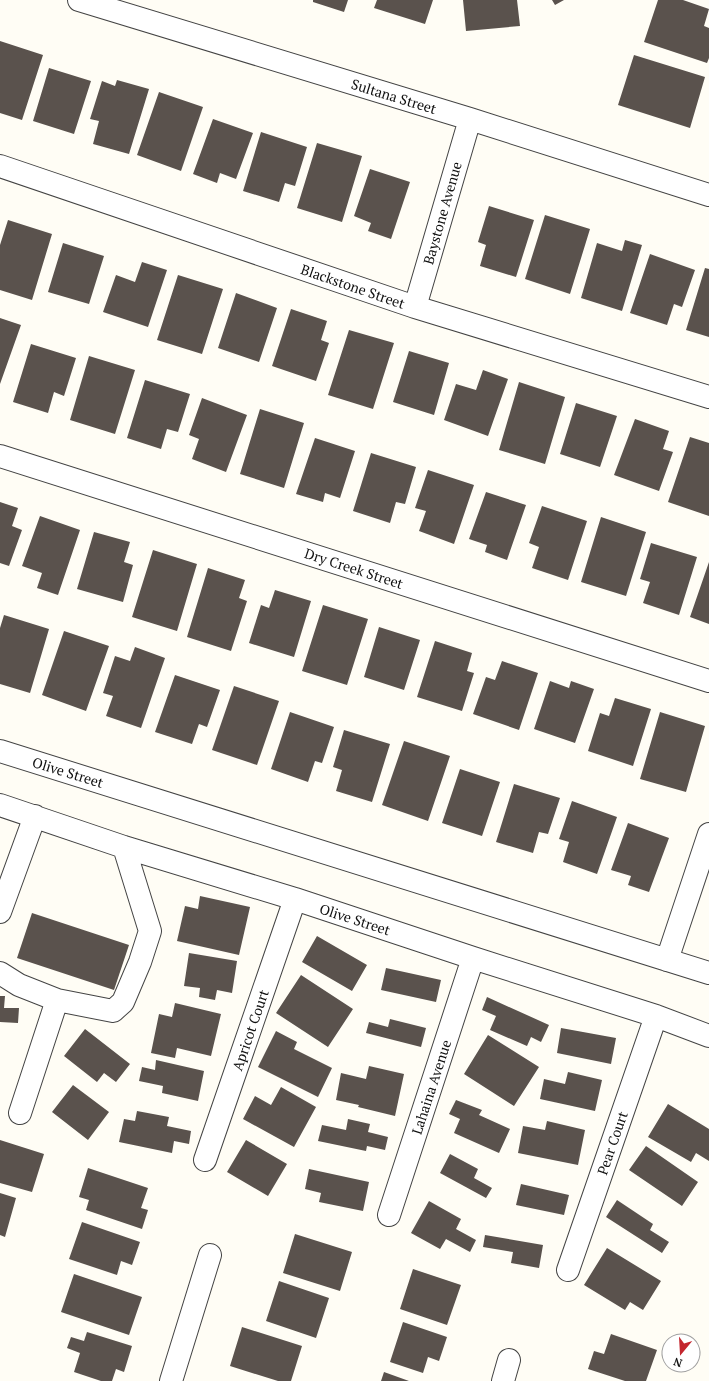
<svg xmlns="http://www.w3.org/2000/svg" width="709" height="1381" viewBox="0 0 709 1381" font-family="'PT Serif',serif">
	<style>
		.building { fill: #5a524d }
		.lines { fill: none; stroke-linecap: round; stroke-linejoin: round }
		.minor-casing { stroke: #444; stroke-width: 24 }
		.minor { stroke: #fff; stroke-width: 22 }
		.labels { text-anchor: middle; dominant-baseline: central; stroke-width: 4; stroke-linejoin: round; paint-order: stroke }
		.street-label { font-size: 14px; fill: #111; stroke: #fff }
	</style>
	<rect width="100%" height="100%" fill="#fffdf5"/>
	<path class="building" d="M313,0H348L344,12L313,2Z
		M377,0H433L425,24L374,8Z
		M463,0H517L520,26L466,31Z
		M552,0H564L555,5Z
		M658,0H683L709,9L704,26L709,28V58L707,63L644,42Z
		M0,41L43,55L22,120L0,113Z
		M634,55L705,77L690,128L618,105Z
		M49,68L91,81L74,134L33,121Z
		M117,80L149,89L129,154L93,144L99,121L90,119L102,81L115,86Z
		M159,92L203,107L181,171L137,155Z
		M213,119L253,133L236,179L220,173L217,183L193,174Z
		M261,132L307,147L295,186L285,183L279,202L243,191Z
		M317,143L362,156L342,222L297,208Z
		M370,169L410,182L391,239L368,231L371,223L354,216Z
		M489,206L534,220L516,277L480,266L486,245L478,242Z
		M545,215L590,229L570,294L525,279Z
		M8,220L52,234L32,300L0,290V245Z
		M625,240L642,245L622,311L581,298L597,243L622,251Z
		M63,243L104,256L89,304L48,292Z
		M650,254L695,270L682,307L674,304L667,325L630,313Z
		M142,262L167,270L148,327L103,312L116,275L135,282Z
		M705,268L709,269V337L686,330Z
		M178,275L223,289L202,354L157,340Z
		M236,293L277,308L259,362L218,348Z
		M291,309L327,321L321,340L329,343L316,381L272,366Z
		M0,318L21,325L0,384Z
		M349,330L394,343L373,409L328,395Z
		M31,344L76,358L64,396L54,392L48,413L13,402Z
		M409,351L449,363L434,415L393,402Z
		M89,356L135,370L115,434L70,420Z
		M483,370L508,379L488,436L444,420L456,384L476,390Z
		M145,380L190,394L178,432L167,429L161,449L127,438Z
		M519,382L565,397L545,464L499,450Z
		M202,398L247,415L226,472L192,459L199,439L189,435Z
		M576,403L617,416L600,467L560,454Z
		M260,409L304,423L284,488L240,474Z
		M635,419L669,431L663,449L673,452L659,491L614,475Z
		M690,437L709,443V516L668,502Z
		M315,438L355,451L340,498L325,493L323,502L296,494Z
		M371,453L416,467L405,504L396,502L390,523L353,511Z
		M428,470L474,485L454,544L419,531L426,511L415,508Z
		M486,492L526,505L507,560L485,552L487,545L469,539Z
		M0,502L18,508L12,526L22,530L9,566L0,563Z
		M542,506L587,521L568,580L532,568L539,547L529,543Z
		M40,516L80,530L58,595L37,588L42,573L22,566Z
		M601,517L646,532L626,596L581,582Z
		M94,532L130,542L124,562L133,565L123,602L77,589Z
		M651,543L697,557L679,615L643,603L650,582L640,579Z
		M153,550L197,564L177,631L132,617Z
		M709,562V624L690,617Z
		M208,568L245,580L239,598L247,601L231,651L187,637Z
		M275,590L311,601L294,657L249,643L261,605L269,608Z
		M323,605L368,619L347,685L302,671Z
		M4,615L49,629L30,693L0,684V628Z
		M379,627L420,640L404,690L364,677Z
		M64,631L109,646L86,711L42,695Z
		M435,641L472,653L467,671L474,673L462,711L417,697Z
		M135,647L165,658L141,728L106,716L113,696L103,693L115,656L130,661Z
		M502,661L538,673L519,730L473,714L486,677L495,680Z
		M175,675L220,690L207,727L199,724L192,744L155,732Z
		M550,681L569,688L571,681L594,689L575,743L534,729Z
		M234,686L279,701L257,765L212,750Z
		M615,698L651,709L633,766L588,751L600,713L609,716Z
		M290,712L334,727L322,763L315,761L308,782L271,769Z
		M660,712L705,726L686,792L640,779Z
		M344,730L390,744L372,802L336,791L342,770L333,767Z
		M404,741L450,756L428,821L382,805Z
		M460,769L500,782L482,836L442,823Z
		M514,784L560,798L548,834L539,832L533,853L496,842Z
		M572,801L617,817L597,874L563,862L569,842L559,839Z
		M628,823L669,838L649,892L628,885L631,876L611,870Z
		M200,896L250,907L239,955L177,941L185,906L198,909Z
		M32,913L129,945L114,990L17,958Z
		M317,936L367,965L352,991L302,962Z
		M189,953L237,961L232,993L217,990L215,1000L199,997L200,988L184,986Z
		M386,968L441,980L436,1002L381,990Z
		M301,975L353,1009L328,1047L276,1013Z
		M0,996H5L4,1008H19L18,1023L0,1022Z
		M487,997L549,1025L541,1042L531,1037L527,1046L490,1030L496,1016L482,1010Z
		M175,1003L221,1014L211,1056L177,1048L175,1058L151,1053L159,1014L172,1017Z
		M390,1019L426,1028L421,1047L366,1033L369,1022L388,1027Z
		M561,1028L616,1038L611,1064L557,1053Z
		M85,1029L130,1064L116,1082L104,1073L97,1082L64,1056Z
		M276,1031L297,1042L294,1049L332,1068L318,1097L258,1067Z
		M488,1035L539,1067L514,1106L464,1074Z
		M156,1060L204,1071L198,1101L162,1093L163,1086L139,1081L142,1067L155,1070Z
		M369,1066L404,1074L395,1116L358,1107L359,1105L336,1100L341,1073L366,1079Z
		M568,1072L602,1080L595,1111L540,1099L544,1079L565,1084Z
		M73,1085L109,1112L88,1140L52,1112Z
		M281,1087L316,1107L294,1147L243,1119L255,1096L271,1105Z
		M456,1100L482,1110L479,1115L510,1129L499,1153L454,1133L460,1119L449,1114Z
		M668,1104L709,1129V1161L696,1153L691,1162L648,1137Z
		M137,1111L169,1117L167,1126L191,1131L189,1144L174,1141L172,1153L119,1142L124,1119L135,1121Z
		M348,1119L370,1124L368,1132L388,1137L385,1150L367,1146L366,1151L318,1141L322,1125L346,1130Z
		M547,1121L585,1130L578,1165L518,1153L523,1126L545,1130Z
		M0,1140L44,1154L32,1192L0,1183Z
		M246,1140L287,1164L268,1196L227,1172Z
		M646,1146L698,1182L682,1206L629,1170Z
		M450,1154L478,1169L474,1178L492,1188L486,1198L440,1173Z
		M88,1168L148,1188L141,1208L148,1210L142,1229L86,1210L89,1200L79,1197Z
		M309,1169L369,1182L363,1211L319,1202L321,1193L305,1189Z
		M521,1184L569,1195L564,1215L516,1205Z
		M0,1193L16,1198L5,1237L0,1235Z
		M617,1200L653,1224L650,1230L669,1242L662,1253L606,1217Z
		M429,1201L461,1219L456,1229L476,1240L470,1252L446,1239L440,1249L411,1233Z
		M82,1222L140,1242L132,1265L121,1261L117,1275L69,1259Z
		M295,1234L352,1252L340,1291L283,1273Z
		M485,1235L543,1245L539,1268L511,1263L513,1252L483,1247Z
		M607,1248L661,1281L643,1310L630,1302L625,1310L584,1285Z
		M413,1269L461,1285L447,1325L400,1309Z
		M74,1274L142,1297L129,1335L61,1312Z
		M279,1281L329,1298L316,1338L266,1321Z
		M403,1322L447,1337L439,1361L428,1357L423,1373L390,1362Z
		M242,1327L302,1346L291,1381H278L230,1366Z
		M87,1332L132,1346L124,1372L116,1369L112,1381H101L74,1372L80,1353L67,1348L71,1337L84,1341Z
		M611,1334L657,1350L646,1381H625L588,1369L594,1351L604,1354Z
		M384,1372L409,1381H381Z"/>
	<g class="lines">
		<defs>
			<path id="minor" d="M79,0L470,119L709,195
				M0,166L415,307L709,397
				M415,307L470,119
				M0,456L709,681
				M0,751L709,973
				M0,805L124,847L295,899L473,958L656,1016L709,1036
				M0,912L35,816
				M667,960L709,834
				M0,973L19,985L57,1000L113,1011L123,1002L140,962L150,931L124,847
				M20,1113L57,1000
				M205,1160L295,899
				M389,1215L473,958
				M568,1270L656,1016
				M171,1381L210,1255
				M503,1381L509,1360"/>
		</defs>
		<use href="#minor" class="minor-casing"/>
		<use href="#minor" class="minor"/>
	</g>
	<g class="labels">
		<g class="street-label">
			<text transform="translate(394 96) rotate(17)">Sultana Street</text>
			<text transform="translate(442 213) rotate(-74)">Baystone Avenue</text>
			<text transform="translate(353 286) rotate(19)">Blackstone Street</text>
			<text transform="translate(354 568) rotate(18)">Dry Creek Street</text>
			<text transform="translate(68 772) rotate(17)">Olive Street</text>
			<text transform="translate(355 919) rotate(18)">Olive Street</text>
			<text transform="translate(250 1030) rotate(-71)">Apricot Court</text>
			<text transform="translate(431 1087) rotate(-72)">Lahaina Avenue</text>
			<text transform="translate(612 1143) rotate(-71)">Pear Court</text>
		</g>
	</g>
	<g transform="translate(681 1353) rotate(198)"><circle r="19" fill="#ffffff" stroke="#a0a0a0"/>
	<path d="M0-3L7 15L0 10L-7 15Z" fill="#c4262e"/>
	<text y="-6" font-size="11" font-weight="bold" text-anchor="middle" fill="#111111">N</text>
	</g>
</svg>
